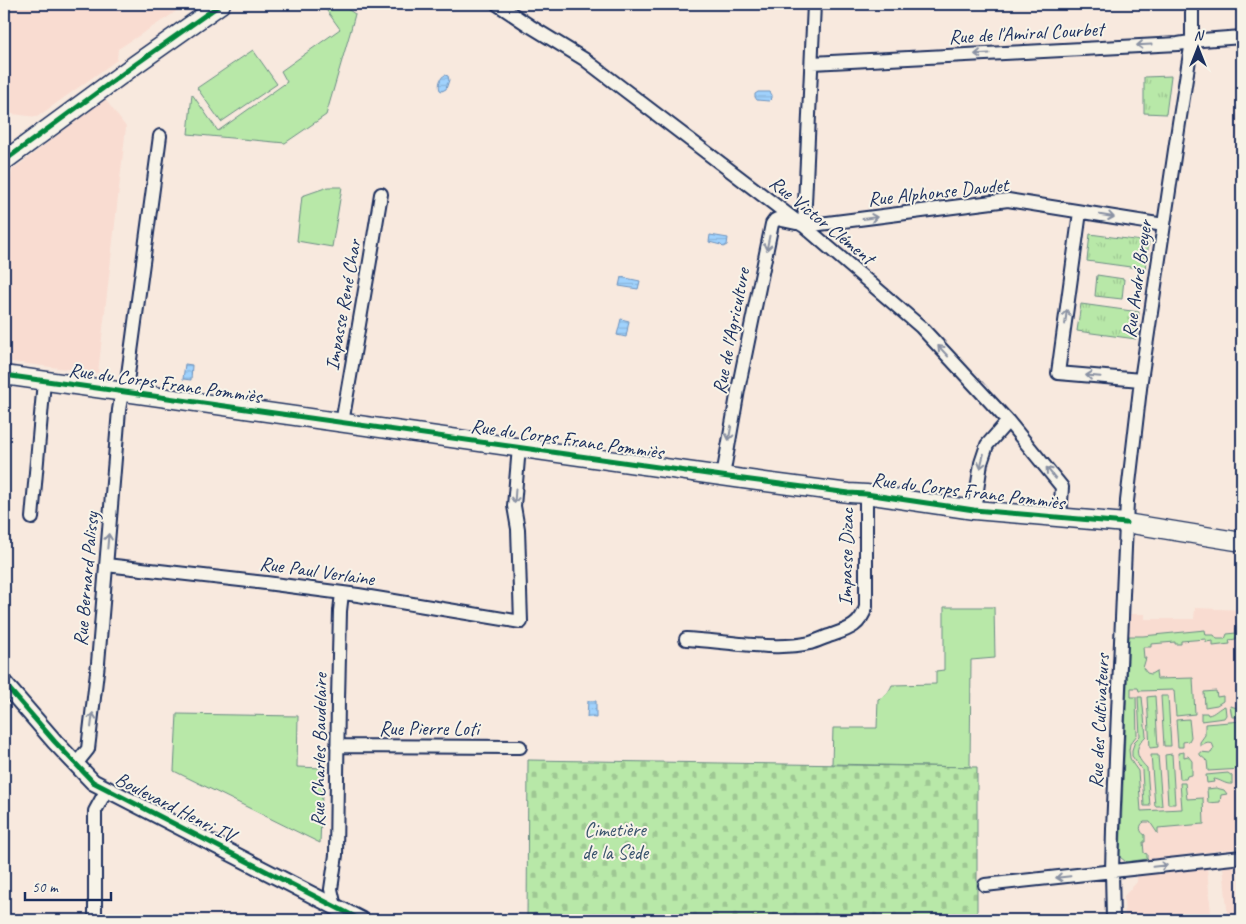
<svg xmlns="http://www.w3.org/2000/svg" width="1246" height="924" viewBox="0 0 1246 924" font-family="Caveat,sans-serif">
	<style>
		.built { fill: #f9dcd1 }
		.green { fill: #b8e8a8; stroke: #6a8c83 }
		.cemetery { fill: url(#cemetery-stones); stroke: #6a8c83 }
		.park { fill: url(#park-tufts); stroke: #6a8c83 }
		.water { fill: url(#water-rules); stroke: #6b91bd }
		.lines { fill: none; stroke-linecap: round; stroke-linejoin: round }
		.minor-casing { stroke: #1b2f5e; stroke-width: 16 }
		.tertiary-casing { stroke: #1b2f5e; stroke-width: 19 }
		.secondary-casing { stroke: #1b2f5e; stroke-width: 21 }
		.minor { stroke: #f7f3e8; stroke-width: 12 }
		.tertiary { stroke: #f7f3e8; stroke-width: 15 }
		.secondary { stroke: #f7f3e8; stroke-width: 18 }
		.cycleway-casing { stroke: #f7f3e8; stroke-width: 8 }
		.cycleway { stroke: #00873e; stroke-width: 5 }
		.oneway { stroke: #8991a3 }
		.labels { text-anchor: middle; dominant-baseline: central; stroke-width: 4; stroke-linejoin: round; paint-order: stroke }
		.street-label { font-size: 20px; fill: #1b2f5e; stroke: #f7f3e8 }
		.park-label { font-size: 20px; fill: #3a546d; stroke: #f7f3e8 }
	</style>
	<defs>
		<pattern id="cemetery-stones" width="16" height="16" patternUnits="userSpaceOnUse" patternTransform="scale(1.25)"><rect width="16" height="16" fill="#b8e8a8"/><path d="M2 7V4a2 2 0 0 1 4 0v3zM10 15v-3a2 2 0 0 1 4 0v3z" fill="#9ec793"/></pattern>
		<pattern id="park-tufts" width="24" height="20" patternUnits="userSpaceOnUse" patternTransform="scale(1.25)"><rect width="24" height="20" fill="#b8e8a8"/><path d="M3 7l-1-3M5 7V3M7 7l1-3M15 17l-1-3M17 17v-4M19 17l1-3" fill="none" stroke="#9ec793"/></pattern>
		<pattern id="water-rules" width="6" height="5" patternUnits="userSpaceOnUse" patternTransform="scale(1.25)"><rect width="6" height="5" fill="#a0d2fd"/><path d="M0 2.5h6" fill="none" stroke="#89b5db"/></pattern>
	</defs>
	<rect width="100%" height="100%" fill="#f8e9de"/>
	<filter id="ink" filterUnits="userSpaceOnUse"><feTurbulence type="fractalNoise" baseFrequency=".02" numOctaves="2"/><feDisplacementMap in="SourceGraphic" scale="10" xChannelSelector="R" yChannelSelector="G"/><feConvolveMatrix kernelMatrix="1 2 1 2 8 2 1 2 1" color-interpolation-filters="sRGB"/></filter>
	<g filter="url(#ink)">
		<path class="built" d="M4,4H186L168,17L118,49L117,60L37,117L4,113Z
			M105,99L126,127L98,373L4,361V232L12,170Z
			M1195,608L1242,610V848L1126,862L1120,857L1129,614H1145V619H1194Z
			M1234,865L1238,912H1242V920H1228L1223,866Z
			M1207,868L1211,914L1171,917V920H1125L1124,896L1137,882V875Z"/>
		<path class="green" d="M322,4H340L355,14L350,33L326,115L285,143L188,134L192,94L218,131L287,82L281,71L340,29Z
			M253,50L277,84L221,122L197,88Z
			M328,187H342L332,247L297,241L302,196Z
			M944,607H994L995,658L971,660L970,767L832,764L833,728H877L878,699C885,697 889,692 892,685L936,684V671L944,670Z
			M1242,627V636L1236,637V639L1229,640L1230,644L1213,646V641L1206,642V639L1181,641V644H1175V642L1151,644V647H1143L1144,658H1146L1143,668L1147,673L1151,674L1156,671L1157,679L1193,678L1195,714L1176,716L1174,690L1139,691L1138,688H1131V697H1136L1137,735L1130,744L1129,750L1130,758L1133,764L1138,771L1141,811L1182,809L1180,783H1185L1187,799L1203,798L1204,824L1158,828V834L1150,822H1144C1139,825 1139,832 1145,835V842H1143L1144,853L1147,854V859L1126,862L1120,857L1129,636H1143L1205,630L1206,635H1214L1217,639H1225L1227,634L1236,633V628Z
			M1216,691L1217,697L1223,696V701L1217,705L1205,707L1204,692Z
			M1155,696L1158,747L1150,748L1147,697Z
			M1161,696H1168L1171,746H1164Z
			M1138,697H1142L1146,736C1134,748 1135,756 1147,768L1150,806H1144L1142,770L1132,756V750L1135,741L1140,736Z
			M1225,706L1226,715L1224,718L1201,721V713H1207L1208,715C1215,714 1218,708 1225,706Z
			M1230,706L1238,708L1242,711V717H1232Z
			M177,714L298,716L297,767L323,768L320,843L174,771Z
			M1189,719L1191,737L1189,741L1183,742V747H1178L1176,720Z
			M1242,721V727L1241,728L1242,736L1240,740L1242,751V769L1208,771L1207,761L1200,755V752L1211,753L1214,748L1212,743C1207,741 1205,743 1200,746V742L1205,735V724Z
			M1184,752V757L1188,756L1192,761V775L1187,776L1186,779H1180L1178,753Z
			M1172,754L1175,804H1168L1165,755Z
			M1151,755H1158L1162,806H1155Z
			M1228,773L1232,776V784C1225,785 1220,779 1213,779L1214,782L1207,783L1206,775Z
			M1216,788L1224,790L1227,794L1221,795L1220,802L1208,803L1207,789Z"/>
		<path class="cemetery" d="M528,760L977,767V920H527Z"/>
		<path class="park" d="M1171,76L1166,114L1144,113V77Z
			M1090,234L1149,242L1145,269L1087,261Z
			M1097,275L1124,279L1122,299L1095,296Z
			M1081,304L1139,312L1136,339L1077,331Z"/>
		<path class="water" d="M445,75L448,76L449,80L446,89L442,91L440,90C438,85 440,77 445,75Z
			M758,92H770L772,95V98L769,101L757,100L755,97V94Z
			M710,235L728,238L727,245L723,247L721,245L709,242Z
			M621,277L640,281L638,289L619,286Z
			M621,319L629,321L626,337L617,335Z
			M185,364L192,365L191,380L183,379Z
			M588,701H596V718L587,717Z"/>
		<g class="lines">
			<defs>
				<path id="minor" d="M497,4L530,26L584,59L799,223L804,226L921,327L1008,421L1062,487L1060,518
					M812,63L1178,44L1202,40L1242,37
					M1080,212L1058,373L1141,380
					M804,226L1008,200L1164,225
					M804,226L814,4
					M342,423L370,261L381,194
					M723,476L738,390L772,224L775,220L777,219L796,223
					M974,510L981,463L987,445L1008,421
					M32,518L44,381
					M106,565L266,583L358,595L521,622L518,529L514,506L519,447
					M686,639C704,640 722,642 740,644C764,646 787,648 810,643C817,641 825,637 832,635C849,629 860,626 866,607V494
					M337,746L520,747
					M76,764L88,749L98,663L119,410L122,392L127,382L160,136
					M985,885L1242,857
					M335,907L331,889L336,855L338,700L340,611L342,593
					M95,920V811L107,789
					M1113,920L1112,871L1113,829L1127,501L1141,380L1179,123L1192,41V4"/>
				<path id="tertiary" d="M4,683L55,742L93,782L361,920"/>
				<path id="secondary" d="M4,161L136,64L221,4
					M4,375L743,479L849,493L866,494L974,510L1126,523L1242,542"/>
			</defs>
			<use href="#minor" class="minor-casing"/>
			<use href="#tertiary" class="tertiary-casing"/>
			<use href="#secondary" class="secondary-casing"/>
			<use href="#minor" class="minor"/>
			<use href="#tertiary" class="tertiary"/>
			<use href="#secondary" class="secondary"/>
			<defs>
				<path id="cycleway" d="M4,161L136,64L221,4
					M4,375L743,479L849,493L866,494L974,510L1126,523
					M4,683L55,742L93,782L361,920"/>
			</defs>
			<use href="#cycleway" class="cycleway-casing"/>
			<use href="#cycleway" class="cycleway"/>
		</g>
		<defs><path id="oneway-shaft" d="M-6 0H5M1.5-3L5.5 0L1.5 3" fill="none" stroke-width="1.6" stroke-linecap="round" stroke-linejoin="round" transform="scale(1.25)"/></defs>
		<g class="oneway">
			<use href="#oneway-shaft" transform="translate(1144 45) rotate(177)"/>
			<use href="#oneway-shaft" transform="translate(982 54) rotate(177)"/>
			<use href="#oneway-shaft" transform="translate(1107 216) rotate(9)"/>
			<use href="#oneway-shaft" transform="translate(870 218) rotate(-8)"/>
			<use href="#oneway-shaft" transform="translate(768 243) rotate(102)"/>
			<use href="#oneway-shaft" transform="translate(1066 317) rotate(-83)"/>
			<use href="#oneway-shaft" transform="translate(943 351) rotate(-133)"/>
			<use href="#oneway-shaft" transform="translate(1093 376) rotate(-175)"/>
			<use href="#oneway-shaft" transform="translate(730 433) rotate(100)"/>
			<use href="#oneway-shaft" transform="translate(982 461) rotate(104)"/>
			<use href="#oneway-shaft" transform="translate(1051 473) rotate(-130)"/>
			<use href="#oneway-shaft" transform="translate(515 496) rotate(94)"/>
			<use href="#oneway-shaft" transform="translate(108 541) rotate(-85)"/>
			<use href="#oneway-shaft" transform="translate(92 720) rotate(-83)"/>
			<use href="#oneway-shaft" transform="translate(1160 866) rotate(-6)"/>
			<use href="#oneway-shaft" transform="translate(1063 877) rotate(174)"/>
		</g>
	</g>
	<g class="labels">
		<g class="street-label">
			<text transform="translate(1026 33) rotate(-3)">Rue de l'Amiral Courbet</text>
			<text transform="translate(938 192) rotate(-6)">Rue Alphonse Daudet</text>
			<text transform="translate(822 220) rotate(39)">Rue Victor Clément</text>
			<text transform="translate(1137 279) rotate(-82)">Rue André Breyer</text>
			<text transform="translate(343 305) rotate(-80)">Impasse René Char</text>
			<text transform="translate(731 331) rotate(-79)">Rue de l'Agriculture</text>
			<text transform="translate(165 383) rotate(8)">Rue du Corps Franc Pommiès</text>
			<text transform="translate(567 439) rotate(8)">Rue du Corps Franc Pommiès</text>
			<text transform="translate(968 491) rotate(7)">Rue du Corps Franc Pommiès</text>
			<text transform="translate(846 557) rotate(-89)">Impasse Dizac</text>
			<text transform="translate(317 571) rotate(8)">Rue Paul Verlaine</text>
			<text transform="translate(86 579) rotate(-85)">Rue Bernard Palissy</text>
			<text transform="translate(1099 721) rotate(-87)">Rue des Cultivateurs</text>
			<text x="429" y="728">Rue Pierre Loti</text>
			<text transform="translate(319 750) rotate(-89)">Rue Charles Baudelaire</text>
			<text transform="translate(175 807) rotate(27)">Boulevard Henri IV</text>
		</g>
		<g class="park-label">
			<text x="615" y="829">Cimetière<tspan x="615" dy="23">de la Sède</tspan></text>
		</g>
	</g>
	<rect width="1246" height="924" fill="none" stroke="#f7f3e8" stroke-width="20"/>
	<rect x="10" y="10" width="1226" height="904" fill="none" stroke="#1b2f5e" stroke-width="2" filter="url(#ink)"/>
	<g transform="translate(1198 48)" stroke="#f7f3e8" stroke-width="4" paint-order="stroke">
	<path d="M0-4L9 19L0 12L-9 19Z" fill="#1b2f5e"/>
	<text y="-8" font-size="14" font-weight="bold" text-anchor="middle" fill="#1b2f5e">N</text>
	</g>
	<path d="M25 892v8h86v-8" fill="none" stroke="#1b2f5e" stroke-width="2.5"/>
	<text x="32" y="892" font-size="15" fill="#1b2f5e" stroke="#f7f3e8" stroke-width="4" paint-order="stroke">50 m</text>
</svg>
